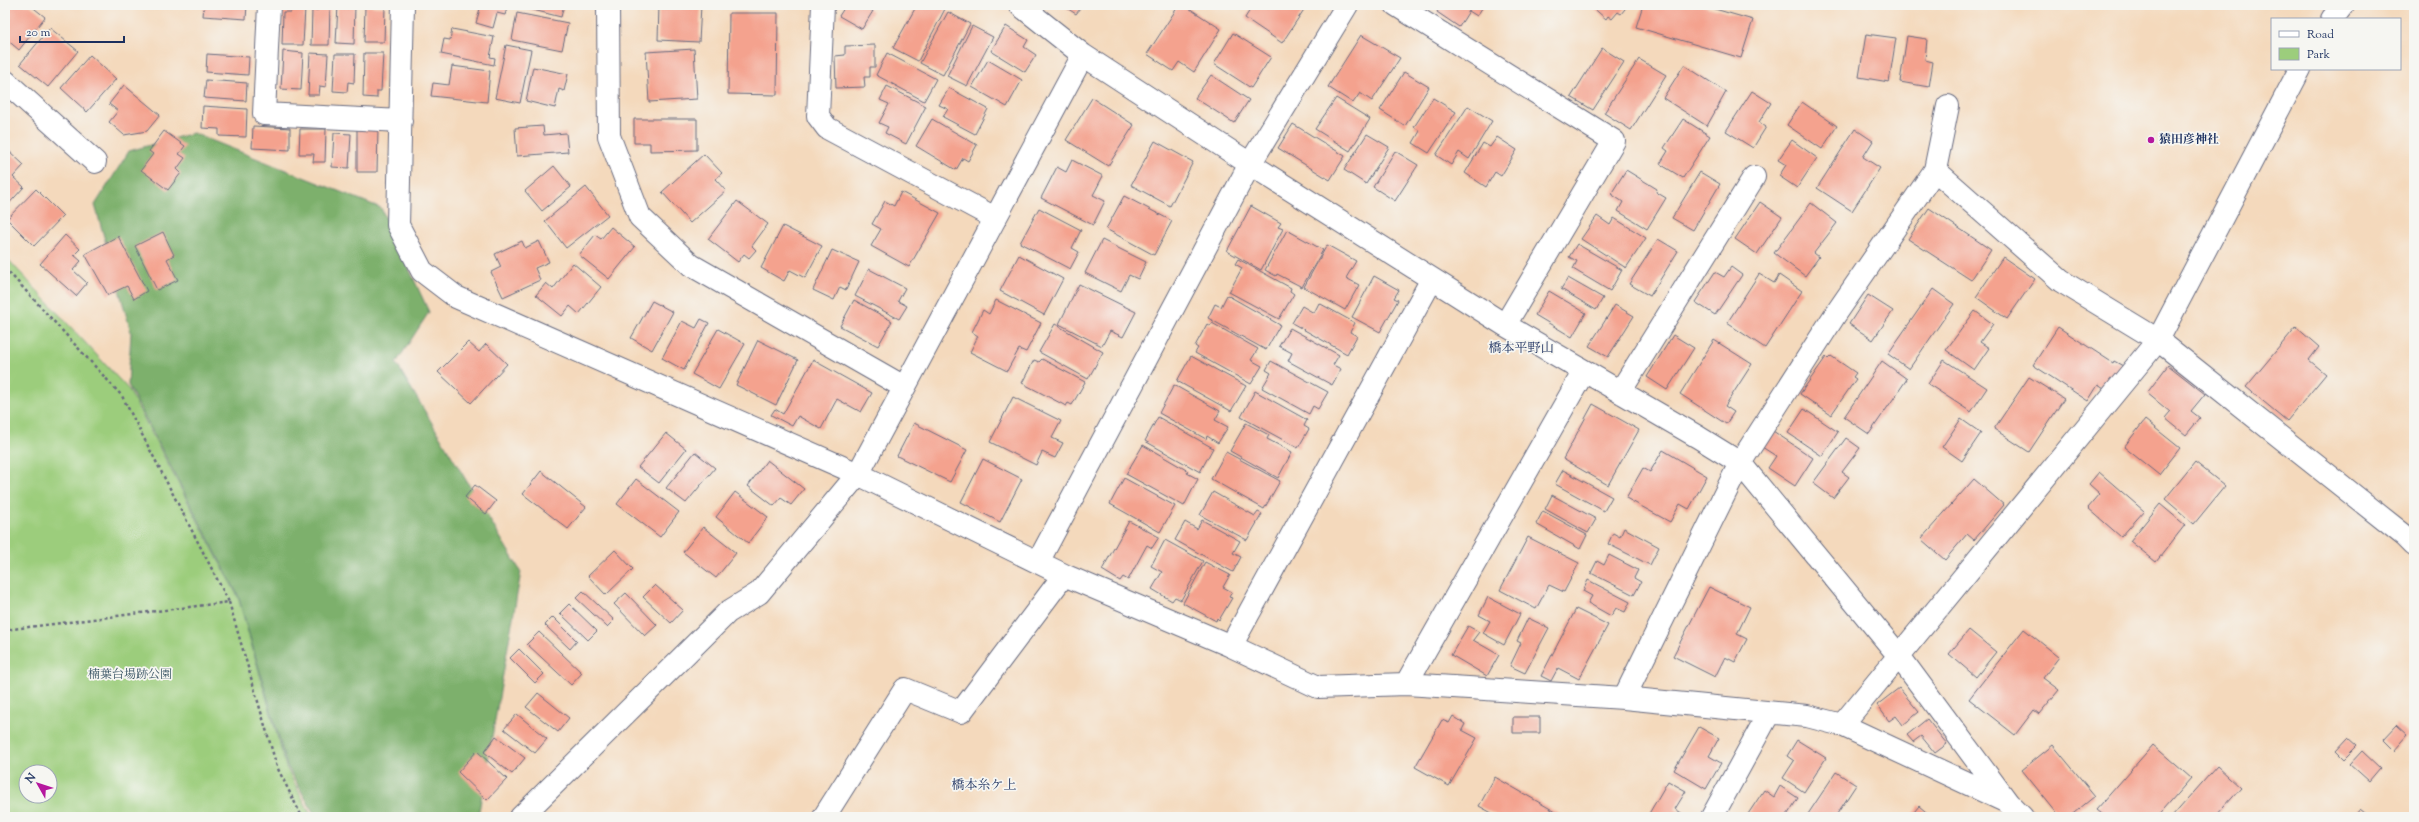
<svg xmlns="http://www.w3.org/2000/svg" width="2419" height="822" viewBox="0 0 2419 822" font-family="'Sorts Mill Goudy','Noto Serif JP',serif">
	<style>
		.green { fill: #9ccd7c; stroke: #5c7e6d; fill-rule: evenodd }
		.forest { fill: #7db06c; stroke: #4c7065 }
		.building { fill: #f4a28e }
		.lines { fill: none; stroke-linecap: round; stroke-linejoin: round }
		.minor-casing { stroke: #676a7f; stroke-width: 24 }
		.path { stroke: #676a7f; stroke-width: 2.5; stroke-dasharray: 3 3; stroke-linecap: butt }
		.minor { stroke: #fff; stroke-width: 22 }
		.poi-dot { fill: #b5179e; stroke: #f6f6f2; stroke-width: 1.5 }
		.labels { text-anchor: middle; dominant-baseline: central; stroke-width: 3.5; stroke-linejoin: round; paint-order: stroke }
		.poi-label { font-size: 12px; font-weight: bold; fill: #1b2f5e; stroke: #f6f6f2; text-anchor: start }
		.park-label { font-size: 12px; fill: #3b5666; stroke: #f6f6f2 }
		.neighbourhood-label { font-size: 13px; fill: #1b2f5e; stroke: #f6f6f2 }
	</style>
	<rect width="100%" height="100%" fill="#f6f6f2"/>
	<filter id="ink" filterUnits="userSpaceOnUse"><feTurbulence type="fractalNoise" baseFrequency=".025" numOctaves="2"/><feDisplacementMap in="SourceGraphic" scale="8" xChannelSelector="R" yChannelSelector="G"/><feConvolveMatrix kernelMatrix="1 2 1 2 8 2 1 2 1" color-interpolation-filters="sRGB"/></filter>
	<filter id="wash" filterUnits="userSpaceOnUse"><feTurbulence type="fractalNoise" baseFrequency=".012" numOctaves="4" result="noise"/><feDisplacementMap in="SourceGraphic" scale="16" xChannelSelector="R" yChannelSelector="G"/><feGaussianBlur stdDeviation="0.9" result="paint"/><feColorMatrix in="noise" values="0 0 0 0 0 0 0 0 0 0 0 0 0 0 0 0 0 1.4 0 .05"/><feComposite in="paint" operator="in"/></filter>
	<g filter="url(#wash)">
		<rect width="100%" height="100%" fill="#f4d9bc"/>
		<path class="green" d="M5,256L129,390L238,597L286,767L312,817H5ZM26,772H50V796H26Z"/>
		<path class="forest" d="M193,133L381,208L429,312L396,363L521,572L478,817H316L287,766L238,595L128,385L131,332L95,205L129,151Z"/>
		<g id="blocks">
			<path class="building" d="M5,5H30L45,17L19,50L5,38Z
				M204,5H247L246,19L203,16Z
				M318,5H330L329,45H311L312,10H318Z
				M338,5H355L354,44L336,43Z
				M481,5H508L505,15L497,13L493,28L476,23Z
				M513,5H564L561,17Z
				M659,5H701L699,42L658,40Z
				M846,5H861L873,11L862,29L839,16Z
				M917,5H937L945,9L918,61L893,48Z
				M1062,5H1083L1076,14Z
				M1179,5H1184L1221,29L1194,72L1179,62L1173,71L1147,54Z
				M1253,5H1307L1282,43L1245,18Z
				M1441,5H1484L1477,16L1469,11L1459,27L1437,12Z
				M1590,5H1628L1621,14L1618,12L1612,19L1608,16L1606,19Z
				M1643,5H1701L1753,20L1741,58L1636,27Z
				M365,6L385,7L384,42H364Z
				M291,7L305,8L303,45H282L283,12H291Z
				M948,12L970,24L943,75L920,63Z
				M517,13L568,23L562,50L512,40Z
				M729,13H778L777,95L728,94Z
				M972,26L993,37L967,86L947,76Z
				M1006,26L1028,40L1024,47L1036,55L1025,72L991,51Z
				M50,28L78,51L48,87L20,64Z
				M452,29L494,37L490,57L495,58L494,65L441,54L444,39L450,40Z
				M1233,33L1271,57L1251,88L1214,64Z
				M1866,34L1896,38L1889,82L1859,77Z
				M1361,35L1400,58L1372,101L1360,93L1353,103L1328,87Z
				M1907,36L1927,39L1925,60L1933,62L1929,87L1900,82Z
				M506,45L531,50L520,103L495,98Z
				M875,45V67H870V77H864L865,87L836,88L835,56L845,55V46Z
				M1602,48L1624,62L1593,110L1571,97Z
				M694,49L697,99L649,102L646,52Z
				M283,51L303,53L301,90L281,89Z
				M310,53L328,54L326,87L320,86L319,95H308Z
				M364,53H383L381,91H377V98L363,97Z
				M887,53L936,79L924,101L876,75Z
				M207,54L249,57L248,75L206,72Z
				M335,54H355L354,83L348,82L347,92L333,91Z
				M90,55L116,79L87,112L61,88Z
				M1639,59L1666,75L1631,130L1604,113Z
				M988,60L1022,80L1007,107L972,87Z
				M1684,65L1726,92L1707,126L1663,98Z
				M452,66L490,71L487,102L431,96L433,83L449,85Z
				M533,67L568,74L564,91L559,89L555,108L526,101Z
				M1404,72L1429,87L1405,126L1380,110Z
				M1211,75L1249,100L1234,123L1195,98Z
				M206,80L247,83L246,101L204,98Z
				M124,85L160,115L147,131L124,135L109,122L118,111L109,104Z
				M887,86L926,106L906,144L885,133L888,127L879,123L889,104L880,100Z
				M949,88L988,109L975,134L943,117L948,109L939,105Z
				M1752,91L1771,103L1759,122L1766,127L1753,148L1726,131Z
				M1092,98L1134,125L1108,166L1066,140Z
				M1336,98L1370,119L1350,151L1315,129Z
				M1433,98L1456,112L1429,153L1413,143L1420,131L1414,127Z
				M1802,102L1837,126L1822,149L1787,125Z
				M203,106L247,109L246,137L219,136V129L202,128Z
				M1468,106L1492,121L1469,159L1459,152L1451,165L1436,155Z
				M634,119H697V150L650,151V143H634Z
				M932,119L977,145L968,161L963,158L956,170L916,146Z
				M1683,119L1710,136L1683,178L1660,164L1668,151L1664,148Z
				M1293,124L1345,156L1330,180L1278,148Z
				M253,126L290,128V150L252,148Z
				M543,126L544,135L566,133L568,152L517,156L515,128Z
				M300,129H326L325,162H313L314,154H299Z
				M357,129H378L377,172H357Z
				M1855,129L1873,141L1863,157L1880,168L1852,211L1817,188Z
				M164,131L185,146L179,154L185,158L177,169L181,173L168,190L141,170L153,154L149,151Z
				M334,133L351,134L349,168L332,167Z
				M1367,134L1389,147L1366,184L1344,170Z
				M1497,137L1517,150L1501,176L1495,172L1486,187L1465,173L1483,143L1490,147Z
				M1792,140L1817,158L1797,188L1779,176L1786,165L1778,160Z
				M1155,141L1193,162L1170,206L1131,185Z
				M8,150L24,165L13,177L24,187L5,208V153Z
				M1395,151L1418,165L1395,201L1373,187Z
				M704,154L722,173L715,179L726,191L690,223L662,192Z
				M1072,160L1103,176L1093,195L1105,201L1093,225L1041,198L1057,167L1066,172Z
				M554,166L571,187L542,211L525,191Z
				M1626,170L1657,189L1656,192L1666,198L1647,229L1618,211L1623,202L1611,194Z
				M1700,172L1720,184L1693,230L1672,218Z
				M586,187L608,215L566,248L545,221Z
				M36,189L63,216L34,246L7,219Z
				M901,192L940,213L909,267L871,246L881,229L872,224L885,201L894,206Z
				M1124,196L1172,221L1154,255L1106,229Z
				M737,201L768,224L752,246L756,250L749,258L744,254L738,262L708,239Z
				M1760,202L1782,217L1757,254L1735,239Z
				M1811,203L1837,223L1814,253L1819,257L1805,276L1774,253Z
				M1251,206L1281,223L1278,227L1283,229L1261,270L1227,251Z
				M1039,208L1081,230L1072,248L1079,252L1070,269L1020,243Z
				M1929,208L1991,250L1971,280L1908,239Z
				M1597,216L1610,225L1614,218L1646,238L1626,268L1581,239Z
				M783,226L822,246L805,278L790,270L784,281L761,268Z
				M611,227L635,247L609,279L579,255L595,235L601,239Z
				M1287,230L1323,250L1302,287L1277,274L1276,276L1265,270Z
				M163,232L174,255L167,259L178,280L157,290L135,246Z
				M65,235L80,249L74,255L81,261L73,270L87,283L76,296L40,264Z
				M118,236L147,291L134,299L127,286L108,295L85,254Z
				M1658,239L1678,251L1650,296L1629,284Z
				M1102,240L1146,262L1138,279L1129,275L1121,291L1085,273Z
				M522,241L525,248L539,241L549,262L535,268L540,280L503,297L491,272L501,267L495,254Z
				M1577,244L1622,270L1610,291L1573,269L1577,261L1569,257Z
				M1327,245L1356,261L1346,278L1359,285L1345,310L1304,287Z
				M832,250L859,262L846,290L840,287L834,300L813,290Z
				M1019,255L1063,279L1044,315L1000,291Z
				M2003,257L2035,279L2007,319L1976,297Z
				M1238,259L1291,288L1290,291L1294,294L1279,319L1229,292L1242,268L1235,264Z
				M573,263L601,287L579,314L570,306L562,316L536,295L546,283L553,289Z
				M1731,267L1742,275L1715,315L1695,302L1715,272L1724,277Z
				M869,269L905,288L898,301L907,306L899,319L855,296Z
				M1759,274L1774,283L1779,275L1802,291L1765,348L1727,323Z
				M1374,276L1399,290L1394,298L1398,300L1380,332L1352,317Z
				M1568,278L1603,298L1596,310L1561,289Z
				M1079,284L1136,312L1123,337L1110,331L1102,346L1059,324Z
				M1933,289L1954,304L1909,369L1888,354Z
				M1549,291L1586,313L1572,337L1535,315Z
				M1227,295L1280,325L1266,350L1208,318L1215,304L1221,307Z
				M1868,295L1893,311L1873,340L1849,324Z
				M854,300L892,321L878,346L840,326Z
				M996,300L1041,323L1026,352L1019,349L1007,371L970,352L978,336L972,332L983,310L989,314Z
				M652,301L673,312L652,350L631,338Z
				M1319,303L1355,323L1350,332L1357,336L1347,354L1292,323L1302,306L1314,313Z
				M1615,305L1634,316L1608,357L1589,346Z
				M1975,311L1993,324L1980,342L1989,348L1974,370L1946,350Z
				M701,319L709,323L684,370L662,358L682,321L696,328Z
				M1212,323L1258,349L1251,360L1262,366L1251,384L1195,353L1198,348L1195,346L1207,324L1210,326Z
				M1055,324L1103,352L1088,379L1039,352Z
				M2058,327L2113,363L2114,361L2123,366L2107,391L2098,385L2088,401L2033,365Z
				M2296,327L2319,347L2309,360L2326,374L2287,421L2246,387Z
				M1290,328L1339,355L1333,365L1341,369L1332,385L1288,361L1292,353L1279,346Z
				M718,329L745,344L719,389L692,374Z
				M1673,335L1694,348L1667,390L1647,377Z
				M758,340L798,360L776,405L736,385Z
				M1714,340L1752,364L1725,406L1734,412L1726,424L1680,394Z
				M468,342L479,352L486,344L507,364L471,403L438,372Z
				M1191,356L1246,386L1231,411L1177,381Z
				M1831,356L1856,373L1853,377L1856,379L1831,415L1800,394L1826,357L1828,359Z
				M1042,359L1085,382L1072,405L1068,403L1066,406L1022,383L1034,360L1039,362Z
				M813,360L872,393L861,412L837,399L821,429L798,416L792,426L771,415L775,409L783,414Z
				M1944,360L1987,388L1971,412L1928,384Z
				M1271,361L1328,392L1318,409L1313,406L1309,414L1262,388L1271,373L1266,370Z
				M1882,361L1907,379L1869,434L1844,417Z
				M2168,365L2205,394L2191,411L2200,418L2186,435L2165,418L2170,412L2147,393Z
				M2029,377L2064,399L2029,452L1994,429Z
				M1174,385L1220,411L1215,420L1228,427L1218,443L1207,436L1206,439L1159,413Z
				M1255,391L1307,420L1304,426L1309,429L1298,448L1241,417Z
				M1013,397L1061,421L1052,438L1063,443L1055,458L1042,452L1036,465L990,442Z
				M1593,404L1639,430L1608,485L1563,459Z
				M1804,409L1838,432L1822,456L1788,433Z
				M1158,417L1213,448L1200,472L1145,441Z
				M1961,419L1981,433L1962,461L1942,447Z
				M2145,420L2180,448L2159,475L2124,447Z
				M914,423L967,450L950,482L897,456Z
				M1246,423L1269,435L1267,439L1292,452L1278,478L1230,451Z
				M1773,431L1813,458L1795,486L1768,468L1776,456L1762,447Z
				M666,433L686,449L659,483L638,467Z
				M1846,438L1860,448L1842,472L1849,477L1833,498L1813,483Z
				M1143,445L1188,471L1187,473L1198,479L1184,506L1126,474Z
				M1663,450L1707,476L1689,509L1680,504L1670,522L1626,498L1643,468L1650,472Z
				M695,452L715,468L686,503L666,488Z
				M1226,452L1280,481L1264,509L1211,479Z
				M983,459L1022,479L1000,522L961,502Z
				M767,460L804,489L791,505L781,498L774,506L748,486Z
				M2195,462L2225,486L2194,524L2165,499Z
				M1563,470L1612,497L1604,511L1555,484Z
				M541,471L586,507L568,529L523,494Z
				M2099,472L2144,511L2121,537L2088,508L2100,494L2089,484Z
				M1124,478L1175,506L1160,532L1110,504Z
				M636,479L679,512L660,537L617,504Z
				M1974,479L2004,505L1974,540L1967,534L1945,560L1921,539Z
				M475,485L496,501L486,514L465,497Z
				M735,492L768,517L748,543L716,517Z
				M1213,492L1255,516L1258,512L1262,514L1247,540L1200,515Z
				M1552,495L1596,519L1588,533L1545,509Z
				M2160,504L2185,525L2156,562L2130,541Z
				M1543,511L1587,535L1580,549L1536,524Z
				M1202,520L1240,541L1233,553L1241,557L1233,572L1175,540L1185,522L1197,529Z
				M1129,521L1159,537L1152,548L1147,545L1128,580L1123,577L1120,581L1102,570Z
				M703,527L736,553L716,578L683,552Z
				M1624,528L1659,547L1650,565L1608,544L1613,533L1620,537Z
				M1528,537L1579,563L1564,592L1549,585L1536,609L1500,590Z
				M1165,540L1203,561L1181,600L1175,597L1172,601L1152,589L1162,572L1151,566Z
				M615,550L633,569L606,595L588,576Z
				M1609,555L1638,570L1634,578L1641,582L1634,595L1591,573L1597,561L1604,565Z
				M1205,562L1230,575L1223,587L1232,592L1229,597L1232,598L1219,620L1217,618L1216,621L1183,603Z
				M1588,580L1630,602L1625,612L1616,608L1611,616L1588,603L1592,596L1583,591Z
				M655,585L683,610L671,623L643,597Z
				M1709,587L1750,607L1737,634L1747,639L1735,662L1725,657L1715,677L1673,656Z
				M583,591L614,620L607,627L576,598Z
				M626,593L657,625L645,636L614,604Z
				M1488,597L1520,614L1504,645L1483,633L1490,621L1479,615Z
				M569,604L597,631L588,640L560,613Z
				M1576,609L1608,625L1579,679L1558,668L1551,681L1541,676Z
				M553,617L577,641L570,649L545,625Z
				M1528,618L1549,628L1525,673L1510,666L1521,643L1517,641Z
				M1468,626L1479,632L1473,640L1499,655L1487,676L1451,655Z
				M2024,629L2059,657L2043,678L2059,690L2039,714L2034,710L2015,735L1969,699Z
				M1969,630L1996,652L1976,677L1949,654Z
				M539,632L582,673L571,685L527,644Z
				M519,649L544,674L535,683L510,658Z
				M1899,688L1919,712L1903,725L1896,716L1889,721L1877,705Z
				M538,693L569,718L558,732L526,707Z
				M517,714L547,739L535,753L504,729Z
				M1453,716L1465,724L1462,730L1477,738L1449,786L1415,767L1442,720L1449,723Z
				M1513,717H1540V733H1513Z
				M1927,719L1947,744L1935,753L1921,736L1913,742L1907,735Z
				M2397,725L2408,735L2394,751L2383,740Z
				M1699,727L1719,738L1709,756L1721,763L1706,789L1674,770Z
				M496,736L525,758L512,774L484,752Z
				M2348,738L2357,746L2344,759L2336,751Z
				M1797,740L1826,758L1804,792L1783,778L1794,761L1787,756Z
				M2053,745L2095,796L2069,817H2060L2022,770Z
				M2153,745L2191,778L2157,817H2105L2096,810Z
				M477,751L507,779L487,800L458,772Z
				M2362,751L2380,768L2369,781L2350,764Z
				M2217,766L2241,788L2215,817H2172Z
				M1836,772L1856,785L1835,817H1806Z
				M1495,777L1561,815L1560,817H1499L1479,806Z
				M1668,781L1686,791L1675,809L1688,817H1647Z
				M1780,786L1798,798L1786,817H1746L1764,790L1774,797Z
				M1919,806L1932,817H1910Z
				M2360,808L2371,817H2353Z"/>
		</g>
	</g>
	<g filter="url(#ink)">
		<use href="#blocks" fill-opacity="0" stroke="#676a7f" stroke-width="1"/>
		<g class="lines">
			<defs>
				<path id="minor" d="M269,5L264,114L401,121
					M403,5L398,225L422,271L456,297L858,474L1064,575L1231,646L1318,687L1406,684L1624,698L1807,716L1842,725L2158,340L2300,69
					M608,5L609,136L640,217L691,265L904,387
					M823,5L818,116L827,128L995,218
					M1020,5L1083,55L1250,164L1505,325L1698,437L1740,463L1899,656L2008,803L2022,817
					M1396,5L1614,141L1505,325
					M2332,19L2343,5
					M5,81L95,162
					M1935,170L1948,106
					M1620,392L1754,177
					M1038,562L1250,164L1347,5
					M1231,646L1432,279
					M1406,684L1584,371
					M1624,698L1740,463L1835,315L1935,170L2061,281L2158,340L2405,536L2414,545
					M1842,725L2005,801
					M521,817L728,612L759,593L858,474L1083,55
					M824,817L905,689L961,712L1064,575
					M1712,817L1769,713"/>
			</defs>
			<use href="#minor" class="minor-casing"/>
			<path class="path" d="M5,268L122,396L229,602L5,630
				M229,602L277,767L302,817"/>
			<use href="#minor" class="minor"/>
		</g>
	</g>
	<circle class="poi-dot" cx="2151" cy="140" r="4"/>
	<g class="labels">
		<g class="poi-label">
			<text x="2159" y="140">猿田彦神社</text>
		</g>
		<g class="park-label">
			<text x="130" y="675">楠葉台場跡公園</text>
		</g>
		<g class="neighbourhood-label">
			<text x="1521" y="349">橋本平野山</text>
			<text x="984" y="786">橋本糸ケ上</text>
		</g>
	</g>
	<rect width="2419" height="822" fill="none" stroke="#f6f6f2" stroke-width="20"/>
	<rect x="2271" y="18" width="130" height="52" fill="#f6f6f2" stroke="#9ea6b7"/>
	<rect x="2279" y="31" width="20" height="6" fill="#ffffff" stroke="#9ea6b7"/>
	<text x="2307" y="38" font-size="12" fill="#1b2f5e">Road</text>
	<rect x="2279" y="48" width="20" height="12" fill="#9ccd7c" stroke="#9ea6b7"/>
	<text x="2307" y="58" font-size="12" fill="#1b2f5e">Park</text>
	<g transform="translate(38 784) rotate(309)"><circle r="19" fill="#f6f6f2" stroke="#9ea6b7"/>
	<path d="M0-3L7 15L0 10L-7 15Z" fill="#b5179e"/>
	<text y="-6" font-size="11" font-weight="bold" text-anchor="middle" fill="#1b2f5e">N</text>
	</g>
	<path d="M20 36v6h104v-6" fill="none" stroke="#1b2f5e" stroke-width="2"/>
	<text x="26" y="36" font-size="12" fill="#1b2f5e" stroke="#f6f6f2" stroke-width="3" paint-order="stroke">20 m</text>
</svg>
